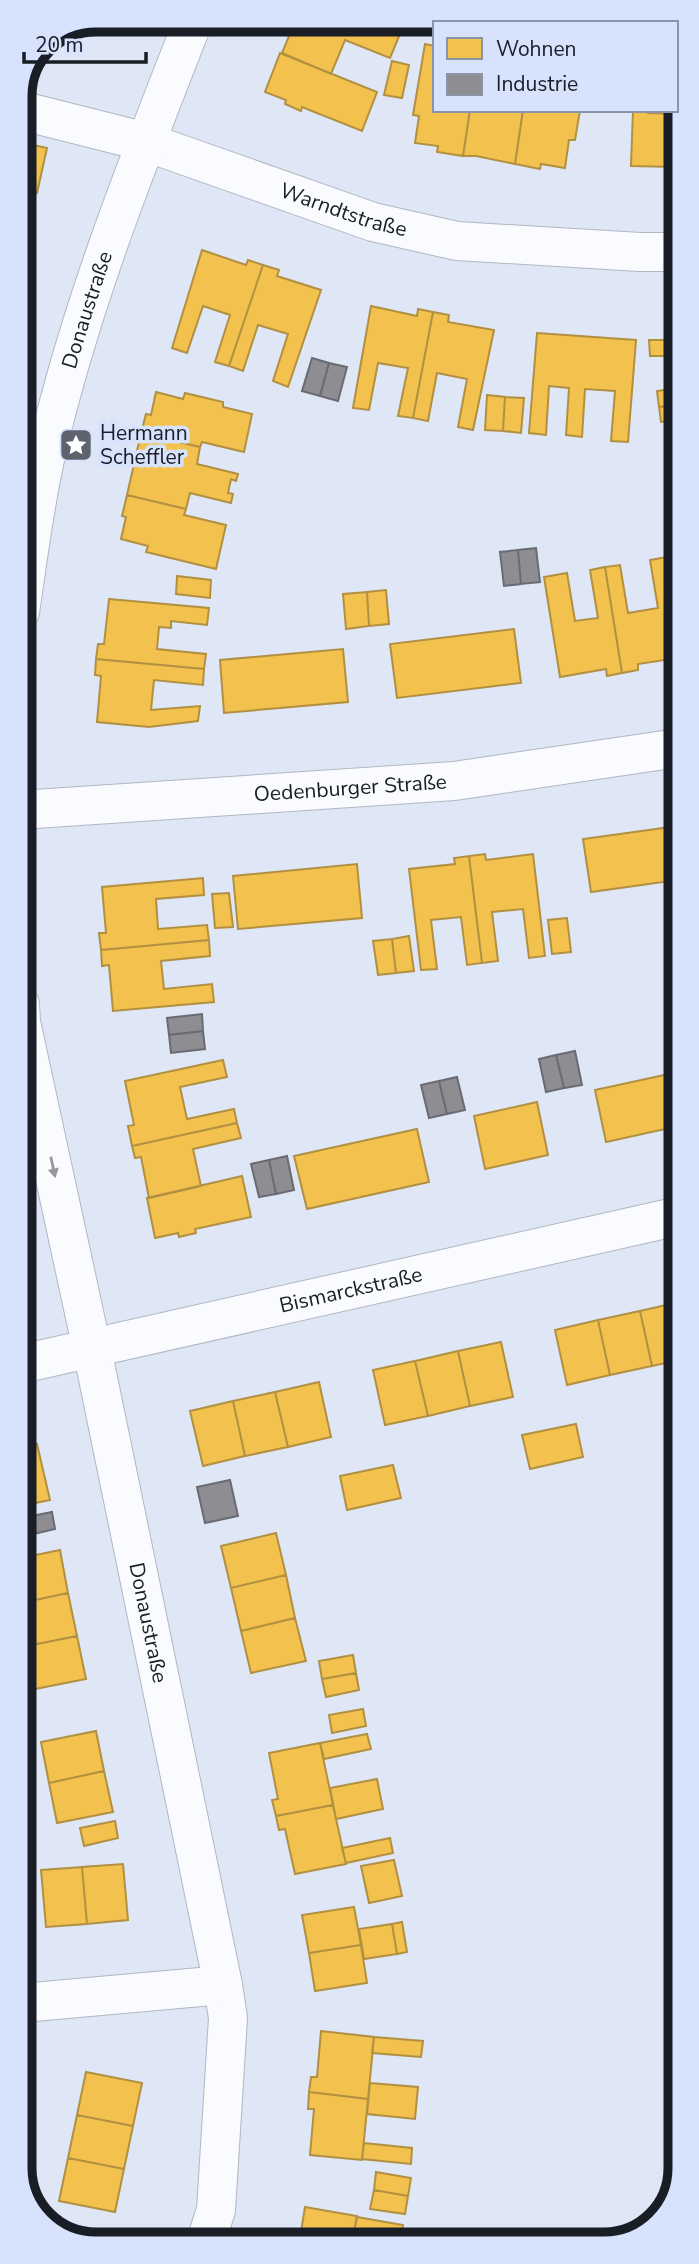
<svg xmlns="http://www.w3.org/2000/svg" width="699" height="2264" viewBox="0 0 699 2264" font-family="'Nunito Sans',sans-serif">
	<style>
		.homes { fill: #f2c14e; stroke: #b19042; stroke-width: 2 }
		.industry { fill: #8d8d92; stroke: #6a6b72; stroke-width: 2 }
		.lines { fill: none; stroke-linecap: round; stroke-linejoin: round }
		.minor-casing { stroke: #b1b7c2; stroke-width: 40 }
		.major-casing { stroke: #b1b7c2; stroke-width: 40 }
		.minor { stroke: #fafbfe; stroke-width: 38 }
		.major { stroke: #fafbfe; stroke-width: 38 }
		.oneway { fill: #95979d }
		.labels { text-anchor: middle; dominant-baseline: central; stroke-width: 7; stroke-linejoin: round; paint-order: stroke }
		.street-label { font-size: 21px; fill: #191d26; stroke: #d7e2fd }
		.poi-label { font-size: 21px; fill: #191d26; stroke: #d7e2fd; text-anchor: start }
		.rim { fill: none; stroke: #191d26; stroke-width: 9 }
	</style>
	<rect width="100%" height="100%" fill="#dfe6f5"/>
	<path class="homes" d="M296,19H378L402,29L390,58L345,40L331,74L282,53Z
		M425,44L435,46V110H470L463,156L437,152L438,146L415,143L419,116L413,115Z
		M280,53L377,92L362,131L302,107L301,111L285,104L286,100L265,92Z
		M392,61L409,65L402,98L384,95Z
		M470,110H523L515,164L476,156H463Z
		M523,110H580L575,140H569L565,168L541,164L540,169L515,164Z
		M633,110H648V113L677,114V167L631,166Z
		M19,142L47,148L37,193L23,190L20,203Z
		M202,250L246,265L248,260L263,265L229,366L215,362L230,315L203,306L187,353L172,348Z
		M263,265L279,270L277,276L321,290L288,387L273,381L288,334L258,325L243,371L229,366Z
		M371,306L417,316L418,309L433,312L413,418L398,416L408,368L378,363L369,410L353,408Z
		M433,312L449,315L448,322L494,330L473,430L458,427L467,379L437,373L428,421L413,418Z
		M537,333L636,340L628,442L611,441L615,391L585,389L582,437L566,435L569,388L549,386L546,435L529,433Z
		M649,340H678V356H650Z
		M678,388V405L659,407L657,391Z
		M156,392L183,399L185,393L223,402V407L252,414L244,452L202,442L200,447L141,433L146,414L151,415Z
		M487,395L505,397L503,431L485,430Z
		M505,397L524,398L521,433L503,431Z
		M678,405V420L661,422L659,407Z
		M141,433L200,447L197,464L238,474L236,481L231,479L228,493L233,494L231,503L190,493L186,509L127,495Z
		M678,450V467L667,468L665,451Z
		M127,495L186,509L184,515L226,525L216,569L146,552L148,546L121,539L126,517L122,516Z
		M667,557L678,626V658L638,664V670L622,673L605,567L620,565L628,613L658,608L650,560Z
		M605,567L622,673L607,676L606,669L560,677L544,577L567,573L575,621L598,618L590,570Z
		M177,576L211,580L210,598L176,594Z
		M386,590L389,624L369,626L367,592Z
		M367,592L369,626L346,629L343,594Z
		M109,599L209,608L207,625L171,621V628L159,627L157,649L206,654L204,669L96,659L98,644H104Z
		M514,629L521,683L397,698L390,644Z
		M343,649L348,702L224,713L220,660Z
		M96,659L204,669L203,685L154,680L151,710L200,706L198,721L149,727L97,722L101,676L95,675Z
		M678,826V880L591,892L583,839Z
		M485,854L486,860L533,854L545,956L529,958L523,909L492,912L498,961L482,963L469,856Z
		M469,856L482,963L467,965L461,917L431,920L437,969L421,970L409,869L455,864L454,858Z
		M357,864L362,918L238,929L233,876Z
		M203,878L204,895L156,899L158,929L207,925L209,940L101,950L99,933H106L102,887Z
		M229,893L233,927L215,928L212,894Z
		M567,918L571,952L552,954L548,920Z
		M409,936L414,971L396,973L392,939Z
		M392,939L396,973L378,975L373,941Z
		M209,940L210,956L161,961L164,989L212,984L214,1002L113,1011L109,965L102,966L101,950Z
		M223,1060L227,1077L180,1087L187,1119L234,1109L237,1123L132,1146L128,1126L134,1125L125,1081Z
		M678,1072L679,1126L606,1142L595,1090Z
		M537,1102L548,1155L485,1169L474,1116Z
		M237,1123L241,1138L193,1149L201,1186L149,1198L141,1157L135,1158L132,1146Z
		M417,1129L429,1182L307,1209L294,1156Z
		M242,1176L251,1217L195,1229L196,1233L179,1237L178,1233L155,1238L147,1198Z
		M679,1302V1360L652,1366L640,1311Z
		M640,1311L652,1366L610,1375L598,1320Z
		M598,1320L610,1375L567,1385L555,1330Z
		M501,1342L513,1397L470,1406L458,1351Z
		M458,1351L470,1406L428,1416L415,1361Z
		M415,1361L428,1416L385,1425L373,1370Z
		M319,1382L331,1437L288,1447L275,1392Z
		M275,1392L288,1447L245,1456L233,1401Z
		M233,1401L245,1456L203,1466L190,1411Z
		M576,1424L583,1457L530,1469L522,1435Z
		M37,1444L50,1500L21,1506V1448Z
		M393,1465L401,1498L347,1510L340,1476Z
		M276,1533L286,1575L231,1588L221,1546Z
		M60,1550L68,1593L21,1603V1558Z
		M286,1575L295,1618L241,1631L231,1588Z
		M68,1593L77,1636L22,1647L21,1603Z
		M295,1618L306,1661L251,1673L241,1631Z
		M77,1636L86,1679L30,1690L22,1647Z
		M353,1655L356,1673L322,1679L319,1661Z
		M356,1673L359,1690L326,1697L322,1679Z
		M363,1709L366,1726L332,1733L329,1715Z
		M96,1731L104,1771L49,1783L41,1742Z
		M367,1734L371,1749L324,1759L320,1743Z
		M320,1743L333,1805L276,1816L272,1800L278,1799L269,1753Z
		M104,1771L113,1812L57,1823L49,1783Z
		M377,1779L383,1809L336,1819L330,1788Z
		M333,1805L346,1864L295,1874L285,1829L279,1830L276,1816Z
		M115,1821L118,1838L84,1846L80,1828Z
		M390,1838L393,1853L346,1863L342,1848Z
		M394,1860L402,1896L369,1903L361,1866Z
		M123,1864L128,1920L87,1924L82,1867Z
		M82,1867L87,1924L46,1927L41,1870Z
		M354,1907L361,1945L309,1953L302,1915Z
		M402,1922L407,1952L397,1954L392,1924Z
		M392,1924L397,1954L364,1959L359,1929Z
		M361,1945L367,1983L315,1991L309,1953Z
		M321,2031L374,2037L368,2099L309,2092L311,2077H317Z
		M374,2037L423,2041L421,2057L372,2053Z
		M86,2072L142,2083L133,2126L77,2115Z
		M22,2074H29L34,2131H22Z
		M370,2083L418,2087L415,2119L367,2114Z
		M309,2092L368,2099L362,2160L310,2155L314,2109H308Z
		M77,2115L133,2126L124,2169L68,2158Z
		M364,2143L412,2148L411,2164L362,2159Z
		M68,2158L124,2169L115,2212L59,2201Z
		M376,2172L411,2178L408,2196L374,2190Z
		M374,2190L408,2196L405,2214L370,2209Z
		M305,2207L357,2216L352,2243L299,2244Z
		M357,2217L403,2225L400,2240L354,2232Z"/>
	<path class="industry" d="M312,358L329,363L320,396L302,391Z
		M329,363L347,367L338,401L320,396Z
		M678,474V493L671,494L669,475Z
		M536,548L540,582L521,584L518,550Z
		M518,550L521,584L504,586L500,552Z
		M202,1014L203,1031L169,1035L167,1018Z
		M203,1031L205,1049L171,1053L169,1035Z
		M575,1051L582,1085L564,1088L556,1055Z
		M556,1055L564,1088L546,1092L539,1059Z
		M457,1077L465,1110L447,1114L439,1081Z
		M439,1081L447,1114L429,1118L421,1085Z
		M287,1156L294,1190L276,1194L269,1160Z
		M269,1160L276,1194L259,1197L251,1164Z
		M230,1480L238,1516L205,1523L197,1487Z
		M52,1512L55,1529L21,1537V1518Z
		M32,1896L35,1930L21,1931V1897Z"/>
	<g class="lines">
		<defs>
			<g id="minor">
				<path id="s1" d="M19,110L146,142L373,222L457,241L640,252H677"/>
				<path id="s2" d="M20,612C28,560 34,507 46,455C80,306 138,162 194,19"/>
				<path id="s3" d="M20,810L454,781L678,748"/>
				<path id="s4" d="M20,1004L21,1022L92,1349L223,1985L228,2018L216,2210L205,2244"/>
				<path d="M22,2003L223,1985"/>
			</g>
			<g id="major">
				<path id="s5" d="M21,1364L679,1216"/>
			</g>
		</defs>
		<use href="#minor" class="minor-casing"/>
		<use href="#major" class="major-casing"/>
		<use href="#minor" class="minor"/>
		<use href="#major" class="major"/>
	</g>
	<defs><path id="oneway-solid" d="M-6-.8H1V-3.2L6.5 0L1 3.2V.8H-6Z" transform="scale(1.75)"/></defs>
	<use class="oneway" href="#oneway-solid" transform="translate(53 1167) rotate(78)"/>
	<defs>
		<symbol id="sight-square" viewBox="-11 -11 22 22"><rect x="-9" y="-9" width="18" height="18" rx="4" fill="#5e636e" stroke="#d7e2fd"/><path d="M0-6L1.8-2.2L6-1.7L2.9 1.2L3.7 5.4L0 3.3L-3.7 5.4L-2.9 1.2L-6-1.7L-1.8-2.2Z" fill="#fff"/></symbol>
	</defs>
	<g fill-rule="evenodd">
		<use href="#sight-square" x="57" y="426" width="38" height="38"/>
	</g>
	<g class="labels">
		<g class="street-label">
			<text stroke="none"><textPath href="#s1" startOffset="340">Warndtstraße</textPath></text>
			<text stroke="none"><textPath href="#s2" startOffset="310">Donaustraße</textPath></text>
			<text stroke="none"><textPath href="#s3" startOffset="331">Oedenburger Straße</textPath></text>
			<text stroke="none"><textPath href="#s5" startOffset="338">Bismarckstraße</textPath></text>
			<text stroke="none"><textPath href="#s4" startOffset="632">Donaustraße</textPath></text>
		</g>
		<g class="poi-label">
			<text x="100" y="433">Hermann<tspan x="100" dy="24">Scheffler</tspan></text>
		</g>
	</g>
	<path d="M0 0H699V2264H0ZM96 32H604A64 64 0 0 1 668 96V2168A64 64 0 0 1 604 2232H96A64 64 0 0 1 32 2168V96A64 64 0 0 1 96 32Z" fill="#d7e2fd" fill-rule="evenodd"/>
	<path class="rim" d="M96 32H604A64 64 0 0 1 668 96V2168A64 64 0 0 1 604 2232H96A64 64 0 0 1 32 2168V96A64 64 0 0 1 96 32Z"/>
	<rect x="433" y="21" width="245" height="91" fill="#d7e2fd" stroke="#8b93a7" stroke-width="2"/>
	<rect x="447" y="38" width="35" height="21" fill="#f2c14e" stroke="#8b93a7" stroke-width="2"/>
	<text x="496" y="56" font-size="21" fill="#191d26">Wohnen</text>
	<rect x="447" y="74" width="35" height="21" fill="#8d8d92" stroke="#8b93a7" stroke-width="2"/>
	<text x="496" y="91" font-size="21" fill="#191d26">Industrie</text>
	<path d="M24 52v10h122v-10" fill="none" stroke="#191d26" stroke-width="3.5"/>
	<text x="35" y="52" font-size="21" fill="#191d26" stroke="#d7e2fd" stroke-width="5" paint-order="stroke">20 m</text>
</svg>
